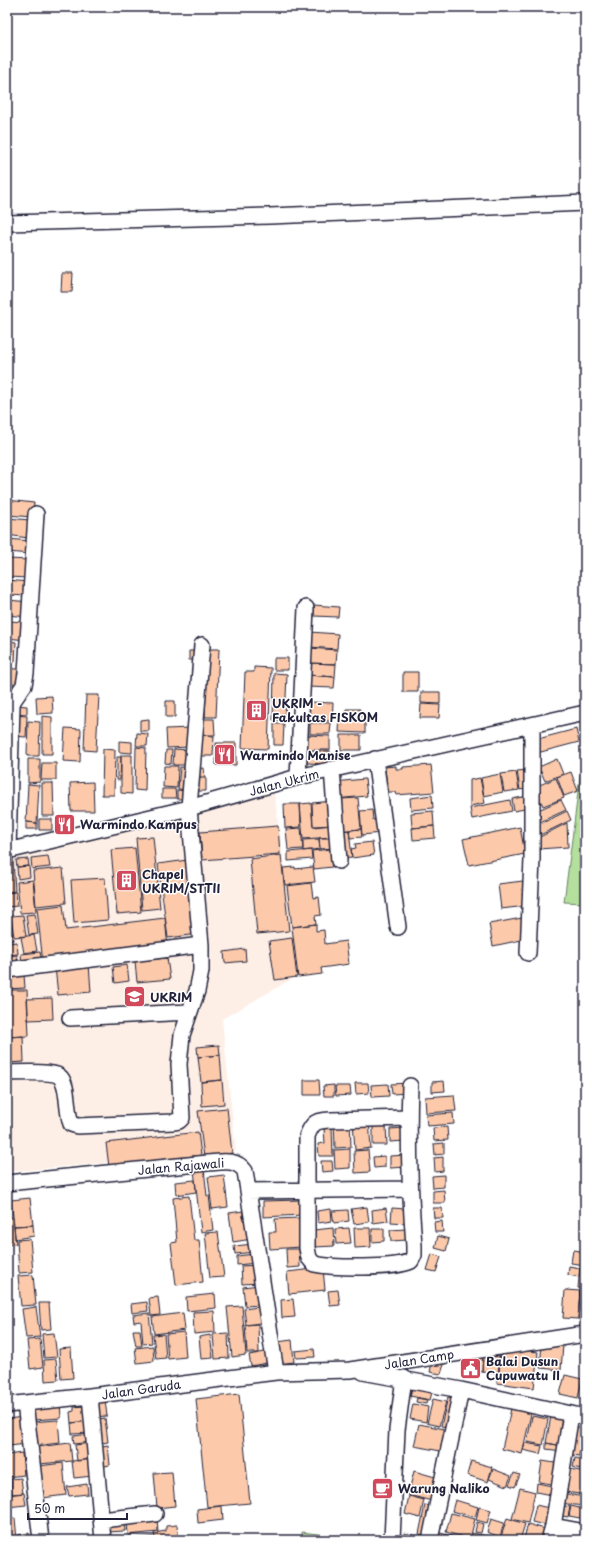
<svg xmlns="http://www.w3.org/2000/svg" width="592" height="1547" viewBox="0 0 592 1547" font-family="'Playpen Sans',sans-serif">
	<style>
		.built { fill: #feefe6 }
		.green { fill: #b4df9d; stroke: #6b806c }
		.building { fill: #fccaab; stroke: #22223b }
		.lines { fill: none; stroke-linecap: round; stroke-linejoin: round }
		.minor-casing { stroke: #22223b; stroke-width: 18 }
		.minor { stroke: #fff; stroke-width: 15 }
		.labels { text-anchor: middle; dominant-baseline: central; stroke-width: 3; stroke-linejoin: round; paint-order: stroke }
		.poi-label { font-size: 12px; font-weight: bold; fill: #22223b; stroke: #fff; text-anchor: start }
		.street-label { font-size: 12px; fill: #22223b; stroke: #fff }
	</style>
	<rect width="100%" height="100%" fill="#fff"/>
	<filter id="ink" filterUnits="userSpaceOnUse"><feTurbulence type="fractalNoise" baseFrequency=".025" numOctaves="2"/><feDisplacementMap in="SourceGraphic" scale="8" xChannelSelector="R" yChannelSelector="G"/><feConvolveMatrix kernelMatrix="1 2 1 2 8 2 1 2 1" color-interpolation-filters="sRGB"/></filter>
	<g filter="url(#ink)">
		<path class="built" d="M274,792L299,975L222,1019L236,1151L7,1172V858Z"/>
		<path class="green" d="M585,737V903L564,902Z
			M302,1532L357,1539L362,1540H303Z"/>
		<path class="building" d="M62,273H73L72,292H61Z
			M7,500L34,503L33,517L7,515Z
			M7,518L30,520L28,538L7,535Z
			M7,539L31,541L30,554L7,552Z
			M7,559L30,560L29,578L7,577Z
			M7,580L29,582L28,596L7,595Z
			M7,600L30,602L28,617L7,615Z
			M314,605L339,607L338,617L314,616Z
			M7,621L28,622L26,640L7,638Z
			M310,632L338,634L337,649L309,647Z
			M7,641L16,642L15,662L7,661Z
			M309,648L337,650L336,664L308,663Z
			M208,649H219L216,717H205Z
			M189,651H197V660H189Z
			M274,658H288V670H274Z
			M308,663L336,664L335,677L307,675Z
			M254,667L271,668L268,749L242,748L245,672H254Z
			M7,668L24,670L23,685L7,683Z
			M403,672H418V692H403Z
			M274,673L287,674L285,720H273Z
			M307,675L335,677L334,688L307,687Z
			M421,692H440V704L421,703Z
			M86,695H99L96,751L84,750Z
			M52,696L53,713L37,714L36,697Z
			M166,701H175V717H166Z
			M310,702L333,703L332,721H309Z
			M421,704L440,705L439,718H420Z
			M14,705L27,706V714L13,713Z
			M346,709H360V715H365V733L339,732L340,714L346,715Z
			M13,715L27,716L26,737L13,736Z
			M42,716L52,717V754H42Z
			M149,719V731H140V720Z
			M199,719H214L215,735H199Z
			M28,721L40,722L39,756H27Z
			M310,723H331L330,734H310Z
			M274,724H284L283,745H274Z
			M65,728L81,729L80,762L63,761Z
			M190,728L191,747L167,748L166,729Z
			M576,729L579,742L537,753L534,740Z
			M137,733L148,734L147,746H136Z
			M197,735L214,736L213,756H197Z
			M307,735L330,736V750H307Z
			M341,735H361V750H341Z
			M119,741L132,742V753L119,752Z
			M216,743H236V765H216Z
			M136,747L146,748L145,791L135,790Z
			M103,749L115,750L114,795H102Z
			M174,749L189,750V765H173Z
			M166,750H172L171,764L165,763Z
			M307,751H330L329,764L307,763Z
			M121,755H132V794L121,793Z
			M117,757H121L120,780H117Z
			M28,759H40V782L28,783Z
			M557,759L563,774L545,781L539,767Z
			M42,763H56V780H41Z
			M431,765L434,792L396,795L395,792H387L385,767L396,766V769H403V767Z
			M164,766H178L177,788L163,787Z
			M180,767L191,768L189,790L178,789Z
			M204,768L205,777H196L195,769Z
			M528,770L530,788L520,790L517,771Z
			M516,772L519,790L504,792L501,774Z
			M571,772L578,791L564,796L557,777Z
			M500,774L503,792L484,796L481,778Z
			M196,778H206V791H197Z
			M480,778L485,803L470,806V780Z
			M556,778L564,798L543,806L535,787Z
			M365,779L367,796L335,799L333,782Z
			M93,782L94,811H71L70,783Z
			M42,783H53L54,816H42Z
			M28,784L39,785L37,823L26,822Z
			M162,789H175L176,798H162Z
			M177,790L188,791V799H177Z
			M432,795L433,808L411,810L410,798Z
			M528,796L530,808L514,811L512,799Z
			M358,798L361,829L339,831L340,799Z
			M510,800L512,811L472,819L470,808Z
			M561,800L566,810L540,822L536,811Z
			M333,801L335,825L313,826L312,803Z
			M311,803L313,827L332,825L333,837L303,839L300,804Z
			M284,804H300L301,827L285,828Z
			M372,810L373,820L379,819L381,833L362,835L360,811Z
			M433,811L434,826L412,828L411,813Z
			M567,811L571,820L540,835L536,826Z
			M39,819H52V830H39Z
			M26,822L37,823V829H26Z
			M567,823L568,847L538,849V838Z
			M278,826L280,854L202,860L200,832Z
			M434,826L435,838L413,840L412,828Z
			M520,827L525,854L469,865L463,839Z
			M301,828L303,849L288,850L286,829Z
			M361,829L362,837L350,838L349,830Z
			M349,830L352,858L342,859L339,831Z
			M153,837L160,908L142,910L136,838Z
			M319,838H333L334,848L320,849Z
			M319,839L320,849L303,851V840Z
			M372,842L374,855L352,858L351,849L356,848L355,844Z
			M135,848L141,912L117,914L111,850Z
			M331,849L332,867L314,869L312,851Z
			M311,850L312,859L288,861V852Z
			M281,855L289,931L257,934L250,859Z
			M48,856L50,867L32,869L31,858Z
			M13,859L15,891L7,892V860Z
			M28,859L29,866L17,867L16,860Z
			M188,860L198,934L168,938L158,864Z
			M29,866L30,877L18,879L17,867Z
			M295,867V869L313,867L315,882L285,885L283,868Z
			M63,868L66,903L36,906L33,871Z
			M105,878L108,920L74,923L71,880Z
			M33,880L36,912L20,913L17,882Z
			M523,881L526,906L501,909L498,884Z
			M311,883L313,898L319,897L321,915L315,916L316,924L292,927L287,886Z
			M16,892L17,906L7,907V893Z
			M63,905L66,930L165,918L168,948L43,963L37,908Z
			M35,914L38,934L29,935L26,915Z
			M23,915L26,936L14,937L11,916Z
			M522,918L526,939L493,946L489,924Z
			M10,919L13,940L7,941V920Z
			M316,924V931L324,930L325,944L346,941L349,964L321,968L322,974L298,977L292,927Z
			M34,935L37,951L24,953L21,937Z
			M292,938L297,977L275,980L269,941Z
			M17,942L18,954L7,955V943Z
			M245,949L246,961L225,963L224,952Z
			M40,952L42,962L22,964L21,954Z
			M17,955L18,964L7,965V956Z
			M167,958L170,979L137,982L135,961Z
			M89,964L91,992L58,995L55,967Z
			M127,965L129,981L115,983L113,967Z
			M24,975L25,988L7,989V976Z
			M7,990H27L29,1036L7,1037Z
			M52,998L53,1019L28,1020L27,999Z
			M23,1036L24,1062L7,1063V1037Z
			M219,1045L220,1055L198,1057L197,1047Z
			M220,1055L222,1080L201,1082L198,1057Z
			M222,1080L224,1104L202,1106L201,1082Z
			M304,1080H319L320,1095H304Z
			M444,1081L445,1091L432,1092V1082Z
			M355,1083H368L369,1093L356,1094Z
			M408,1083V1093L392,1094L391,1084Z
			M388,1084L389,1096L372,1097L371,1085Z
			M334,1085V1096H324L323,1086Z
			M335,1086H350L351,1095L336,1096Z
			M454,1095L456,1111L426,1113L425,1097Z
			M227,1108L232,1153L204,1157L198,1111Z
			M453,1113L454,1124L427,1126L426,1115Z
			M350,1120L351,1147L335,1148L334,1121Z
			M369,1120L371,1148L355,1150L353,1121Z
			M373,1126H386L387,1145H373Z
			M332,1127L333,1156H319L318,1144L325,1143L324,1128Z
			M447,1127L448,1140L434,1141L433,1128Z
			M405,1128V1141L390,1142V1129Z
			M198,1132L201,1155L109,1167L106,1143Z
			M444,1143V1154L435,1155L434,1144Z
			M350,1149V1168L335,1169L334,1150Z
			M368,1150L370,1172L355,1173L354,1151Z
			M407,1155V1167L390,1168V1156Z
			M385,1156V1167L374,1168L373,1157Z
			M443,1157V1171L435,1172L434,1158Z
			M321,1161H332L333,1171L322,1172Z
			M204,1169L207,1196L209,1195L213,1230L201,1232L194,1170Z
			M224,1175L228,1207L212,1209L208,1177Z
			M444,1175V1187L433,1188L432,1176Z
			M195,1180L196,1192L176,1195L175,1182Z
			M444,1190L445,1203H433V1191Z
			M189,1196L194,1240H199L203,1282L176,1285L171,1243L177,1242L173,1198Z
			M30,1198L33,1225L14,1226L11,1200Z
			M301,1200L302,1215L263,1217V1201Z
			M367,1207L369,1222L354,1224L351,1209Z
			M386,1208L388,1221L373,1223L372,1210Z
			M392,1208L406,1209L405,1223L391,1222Z
			M433,1208H442L443,1218H434Z
			M331,1209L332,1221L318,1223L317,1211Z
			M348,1210L349,1221L334,1223L332,1211Z
			M243,1211V1218L249,1217L252,1239L233,1242L229,1213Z
			M7,1218H13L16,1244L7,1245Z
			M299,1218L301,1247L270,1249L269,1232H276L275,1219Z
			M442,1221L443,1232H435L434,1222Z
			M33,1225L34,1236L15,1239L14,1226Z
			M333,1228L334,1246L315,1247L314,1230Z
			M349,1228L351,1243L336,1244L335,1229Z
			M354,1228H370L371,1247L355,1248Z
			M372,1229H384V1241L372,1242Z
			M406,1229L407,1240L391,1241L390,1230Z
			M218,1232L224,1277L210,1278L205,1233Z
			M438,1236L449,1239L446,1251L435,1248Z
			M30,1239L33,1272L19,1273L17,1240Z
			M254,1244L255,1252L235,1254L234,1246Z
			M286,1249H299L300,1267L287,1268Z
			M573,1250L585,1252V1265L571,1263Z
			M255,1254L256,1263L237,1265V1256Z
			M432,1254L441,1257L436,1272L427,1270Z
			M258,1265L259,1283L242,1284L241,1266Z
			M569,1266L580,1268L579,1277L568,1275Z
			M323,1268L325,1290L289,1294L287,1272Z
			M580,1268H585V1289L578,1288Z
			M33,1275L36,1305L21,1306L18,1276Z
			M259,1285L261,1305L245,1306L243,1287Z
			M338,1290L340,1305L330,1306L328,1291Z
			M565,1290L580,1291L578,1319L563,1318Z
			M580,1291H585V1319H578Z
			M215,1294L216,1308L187,1311L186,1297Z
			M158,1297L160,1315L151,1316L149,1298Z
			M293,1299L295,1317L282,1318L281,1300Z
			M147,1302L148,1311L132,1313L131,1304Z
			M39,1303H49L51,1329L41,1330Z
			M242,1306L246,1355L232,1357L227,1307Z
			M265,1306L267,1322L246,1325L244,1309Z
			M36,1307L40,1337L26,1338L22,1309Z
			M214,1311L215,1332L194,1334L193,1312Z
			M149,1313L152,1343L143,1344L141,1321L134,1322L133,1315Z
			M183,1313L185,1330L154,1334L152,1317Z
			M258,1324L259,1353H247L245,1325Z
			M133,1330H140L142,1346H136Z
			M184,1332L186,1357L168,1359L166,1334Z
			M54,1333L57,1357L44,1358L42,1334Z
			M228,1333L229,1358L215,1359L213,1334Z
			M164,1334L166,1358L156,1359L153,1335Z
			M210,1335L213,1358L201,1359L199,1337Z
			M40,1339L43,1367L30,1369L27,1340Z
			M292,1340L294,1362L279,1364L277,1342Z
			M542,1343L563,1345L561,1370L540,1368Z
			M153,1346L154,1361L137,1363L135,1348Z
			M501,1347L538,1352L534,1388L497,1383Z
			M71,1348L73,1378L61,1379L59,1349Z
			M314,1349L315,1357L296,1358L295,1351Z
			M270,1351L272,1362L251,1366L249,1355Z
			M467,1354L483,1355L482,1372L466,1371Z
			M483,1355L500,1357L499,1374L482,1372Z
			M433,1358L445,1361L441,1374L430,1372Z
			M56,1359L58,1380L45,1381L44,1360Z
			M565,1375L582,1379L578,1398L560,1394Z
			M413,1384L433,1388L430,1400L410,1396Z
			M239,1394L250,1503L207,1507L196,1399Z
			M448,1397L458,1399L451,1428L441,1426Z
			M417,1398L427,1400L426,1404L416,1402Z
			M433,1399L446,1402L439,1426L427,1423Z
			M105,1400L107,1416L93,1417L92,1401Z
			M60,1402L61,1418L33,1420L31,1405Z
			M413,1404L428,1407L426,1422L410,1419Z
			M512,1404L532,1409L522,1454L502,1449Z
			M84,1406L89,1421L71,1423L70,1412L74,1411V1407Z
			M532,1416L548,1419L543,1445L527,1442Z
			M551,1416L568,1419L563,1446L546,1443Z
			M24,1417L27,1444L9,1446L7,1419Z
			M105,1418L108,1442L97,1444L93,1420Z
			M58,1420L60,1443L33,1446L31,1422Z
			M89,1421L90,1433L72,1434L71,1423Z
			M419,1424L450,1430L446,1452L414,1446Z
			M571,1426L584,1428L579,1456L566,1454Z
			M585,1432V1453L581,1452Z
			M90,1434L91,1442L74,1444L73,1436Z
			M70,1443L72,1461L39,1464L37,1447Z
			M91,1443L93,1459L77,1461L75,1445Z
			M525,1443L542,1446L540,1454L523,1450Z
			M546,1443L563,1446L562,1451L546,1449Z
			M108,1445L110,1465L99,1467L96,1447Z
			M22,1453L24,1475L7,1477V1455Z
			M575,1458L582,1459L580,1469L573,1467Z
			M91,1459L93,1476L74,1478L72,1461Z
			M471,1461L492,1467L488,1482L467,1475Z
			M542,1461L555,1463L552,1484L539,1482Z
			M63,1463L66,1495L42,1498L39,1466Z
			M493,1469L511,1476L507,1486L489,1479Z
			M570,1469L585,1472V1495L566,1492Z
			M414,1471L442,1479L436,1502L408,1495Z
			M172,1472L175,1506L157,1508L154,1473Z
			M514,1473L520,1475L515,1487L509,1485Z
			M21,1478L23,1493L12,1494L11,1479Z
			M537,1483L557,1487L556,1496L536,1492Z
			M87,1484L88,1494L69,1496L67,1487Z
			M520,1488L535,1492L528,1523L512,1519Z
			M24,1493L26,1505L7,1507V1495Z
			M562,1493L584,1497L583,1506L560,1503Z
			M409,1496L424,1500L420,1518L405,1514Z
			M455,1500L478,1507L475,1517L452,1511Z
			M425,1505L435,1507L429,1536L419,1534Z
			M536,1505L553,1509L549,1526L532,1522Z
			M560,1505L570,1507L568,1517L558,1515Z
			M222,1506L223,1520L198,1523L197,1509Z
			M571,1506L583,1509L580,1518L569,1516Z
			M479,1507L491,1510L487,1523L476,1520Z
			M451,1513L475,1519L470,1539L446,1532Z
			M15,1518L17,1540H7V1519Z
			M157,1518L158,1532L128,1535L127,1521Z
			M507,1518L525,1524L520,1540H500Z
			M491,1519L504,1523L500,1537L487,1532Z
			M124,1521L125,1531L107,1532V1523Z
			M477,1522L483,1524L481,1533L475,1532Z
			M528,1524L548,1530L545,1540H533L524,1538Z
			M177,1525L178,1537L172,1538V1540H155L154,1533L166,1531V1526Z
			M433,1531L463,1539L462,1540H431Z
			M556,1532L583,1540H553Z
			M29,1533L30,1540H19L18,1535Z
			M404,1533L428,1539V1540H402Z
			M472,1533L496,1538L495,1540H471Z
			M153,1537V1540H129V1539Z
			M195,1537L196,1540H174V1539Z"/>
		<g class="lines">
			<defs>
				<path id="minor" d="M7,223L270,216L585,203
					M375,759L398,927
					M332,769L339,861
					M298,777L306,608
					M8,850L12,705L13,701L24,685L26,673L36,514
					M7,851L189,808L298,777L585,713
					M528,953L532,859V725
					M7,970L201,945
					M70,1018L189,1012
					M7,1073C17,1073 52,1071 59,1076C63,1079 64,1083 65,1087C68,1099 67,1112 71,1124L77,1126L173,1122L179,1121L182,1118L179,1064L182,1035L197,991L201,971V945L189,808L202,645
					M409,1118L331,1120C316,1121 313,1121 307,1136V1248L309,1258L314,1264C334,1268 394,1269 411,1261L414,1255V1246C410,1193 408,1139 410,1086
					M7,1183L208,1163C221,1162 236,1158 245,1171L276,1372
					M248,1191L410,1189
					M363,1372L461,1390L585,1417
					M90,1396L103,1540
					M25,1403L41,1540
					M7,1405L90,1396L276,1372L350,1370L585,1334
					M101,1520L155,1514
					M553,1526L585,1532
					M392,1540L397,1430L404,1378
					M430,1540L461,1390
					M549,1540L553,1526L571,1414"/>
			</defs>
			<use href="#minor" class="minor-casing"/>
			<use href="#minor" class="minor"/>
		</g>
	</g>
	<defs>
		<symbol id="building-square" viewBox="-11 -11 22 22"><rect x="-9" y="-9" width="18" height="18" rx="4" fill="#d1495b" stroke="#fff"/><path d="M-4-6H4V6H1V3H-1V6H-4ZM-2.5-4.3h1.7v1.8h-1.7ZM.8-4.3h1.7v1.8H.8ZM-2.5-1h1.7V.8h-1.7ZM.8-1h1.7V.8H.8Z" fill="#fff"/></symbol>
		<symbol id="restaurant-square" viewBox="-11 -11 22 22"><rect x="-9" y="-9" width="18" height="18" rx="4" fill="#d1495b" stroke="#fff"/><path d="M-5-6h1v4h1v-4h1v4h1v-4h1v5L-1.5 .5V6h-2V.5L-5-1ZM5-6V6H3V1.5H1.5Q1.5-4 5-6Z" fill="#fff"/></symbol>
		<symbol id="university-square" viewBox="-11 -11 22 22"><rect x="-9" y="-9" width="18" height="18" rx="4" fill="#d1495b" stroke="#fff"/><path d="M0-5L7-2L0 1L-7-2ZM-4 1L0 2.5L4 1V4Q0 6-4 4Z" fill="#fff"/></symbol>
		<symbol id="civic-square" viewBox="-11 -11 22 22"><rect x="-9" y="-9" width="18" height="18" rx="4" fill="#d1495b" stroke="#fff"/><path d="M-.6-6.5H3V-4.5H.6V-3L4-1V1h2V6H-6V1h2V-1L-.6-3ZM-1.2 2.5V6h2.4V2.5Z" fill="#fff"/></symbol>
		<symbol id="cafe-square" viewBox="-11 -11 22 22"><rect x="-9" y="-9" width="18" height="18" rx="4" fill="#d1495b" stroke="#fff"/><path d="M-5.5-4.5H6V0H3Q3 3.5 0 3.5H-2.5Q-5.5 3.5-5.5 0ZM3-3.2v2h1.7v-2ZM-6 4.5H4V6H-6Z" fill="#fff"/></symbol>
	</defs>
	<g fill-rule="evenodd">
		<use href="#building-square" x="244" y="698" width="25" height="25"/>
		<use href="#restaurant-square" x="212" y="742" width="25" height="25"/>
		<use href="#restaurant-square" x="52" y="812" width="25" height="25"/>
		<use href="#building-square" x="114" y="868" width="25" height="25"/>
		<use href="#university-square" x="122" y="984" width="25" height="25"/>
		<use href="#civic-square" x="458" y="1356" width="25" height="25"/>
		<use href="#cafe-square" x="370" y="1476" width="25" height="25"/>
	</g>
	<g class="labels">
		<g class="poi-label">
			<text x="272" y="703">UKRIM -<tspan x="272" dy="14">Fakultas FISKOM</tspan></text>
			<text x="240" y="755">Warmindo Manise</text>
			<text x="80" y="824">Warmindo Kampus</text>
			<text x="142" y="874">Chapel<tspan x="142" dy="14">UKRIM/STTII</tspan></text>
			<text x="150" y="997">UKRIM</text>
			<text x="486" y="1361">Balai Dusun<tspan x="486" dy="14">Cupuwatu II</tspan></text>
			<text x="398" y="1488">Warung Naliko</text>
		</g>
		<g class="street-label">
			<text transform="translate(284 782) rotate(-15)">Jalan Ukrim</text>
			<text transform="translate(181 1166) rotate(-5)">Jalan Rajawali</text>
			<text transform="translate(419 1359) rotate(-9)">Jalan Camp</text>
			<text transform="translate(141 1389) rotate(-8)">Jalan Garuda</text>
		</g>
	</g>
	<rect width="592" height="1547" fill="none" stroke="#fff" stroke-width="24"/>
	<rect x="12" y="12" width="568" height="1523" fill="none" stroke="#22223b" stroke-width="1.5" filter="url(#ink)"/>
	<path d="M28 1513v6h99v-6" fill="none" stroke="#22223b" stroke-width="2"/>
	<text x="34" y="1513" font-size="12" fill="#22223b" stroke="#ffffff" stroke-width="3" paint-order="stroke">50 m</text>
</svg>
